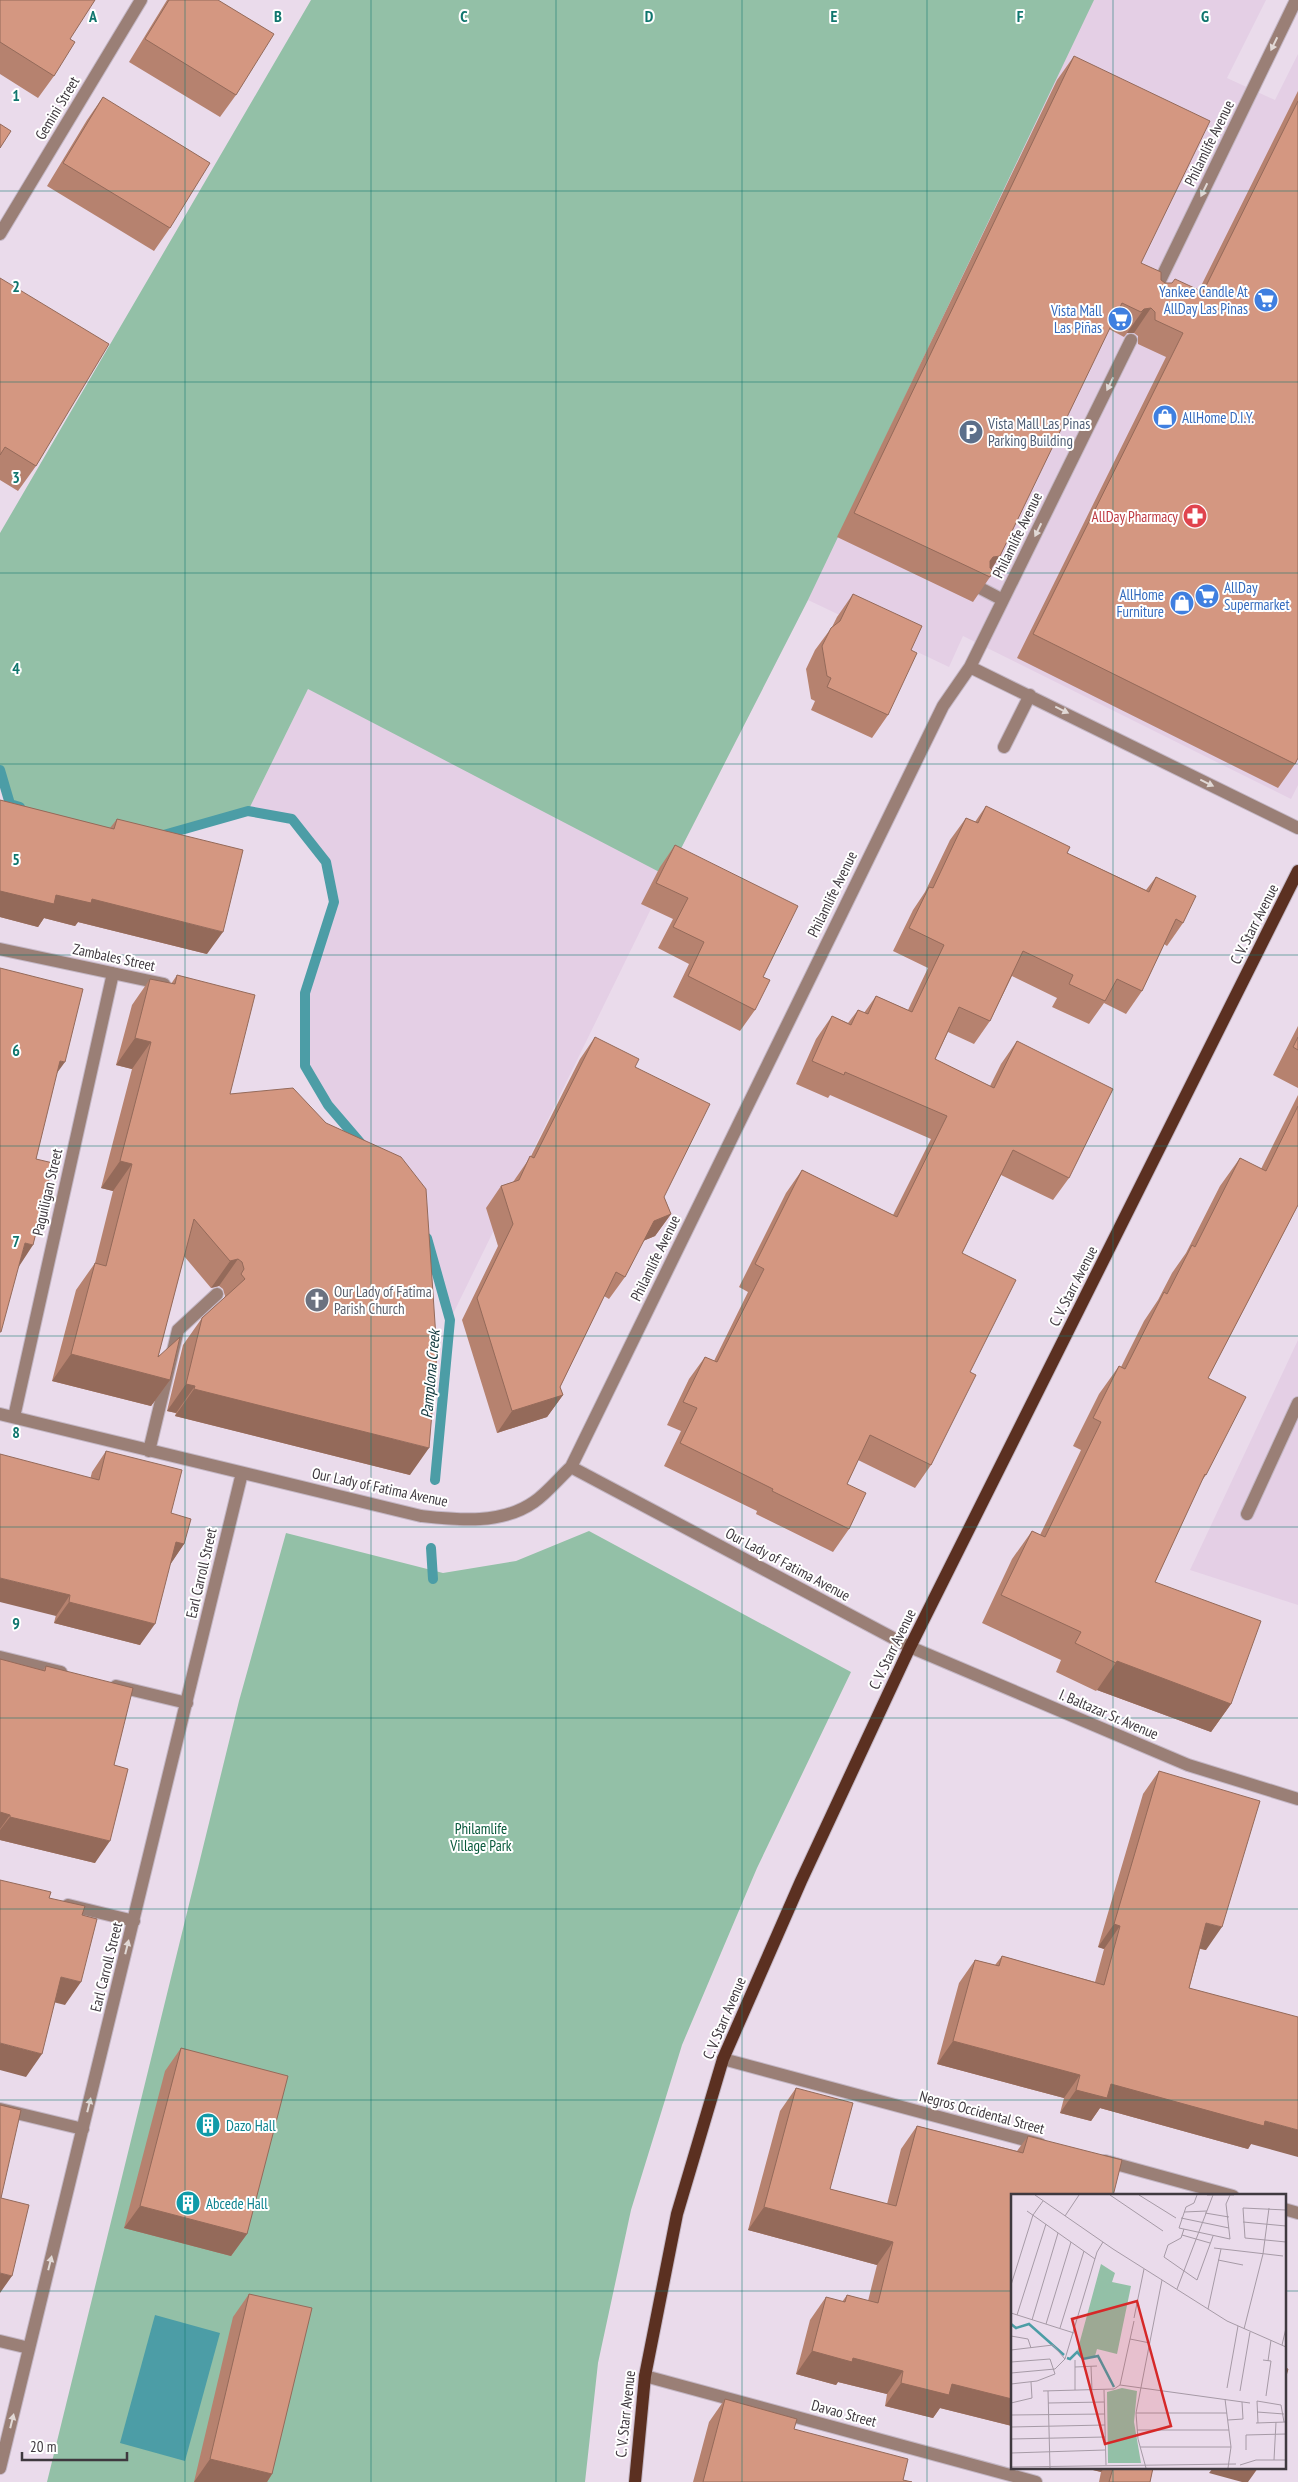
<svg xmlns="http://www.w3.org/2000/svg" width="1298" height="2482" viewBox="0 0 1298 2482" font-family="'PT Sans Narrow',sans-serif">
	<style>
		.built { fill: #e4cfe5 }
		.green { fill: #93c0a7 }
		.water { fill: #4c9da6 }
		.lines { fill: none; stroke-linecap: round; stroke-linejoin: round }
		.stream { stroke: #4c9da6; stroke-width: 10 }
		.minor-casing { stroke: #c4b7c5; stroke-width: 14 }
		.major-casing { stroke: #c4b7c5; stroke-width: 14 }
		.minor { stroke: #9a7f76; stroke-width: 12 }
		.major { stroke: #5b3021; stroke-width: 12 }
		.wall { fill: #b6826f }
		.shaded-wall { fill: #946a5a }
		.building { fill: #d49781; stroke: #946a5a }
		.oneway { fill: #e1d9d6 }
		.grid { fill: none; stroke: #0f766e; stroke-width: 1; stroke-opacity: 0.55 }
		.labels { text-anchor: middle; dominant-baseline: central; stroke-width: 4; stroke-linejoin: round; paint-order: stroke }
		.street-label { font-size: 15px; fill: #3f393f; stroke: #fff }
		.shop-label { font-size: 15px; fill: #366cbe; stroke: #fff; text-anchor: end }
		.service-label { font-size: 15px; fill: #4e5e75; stroke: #fff; text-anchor: start }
		.health-label { font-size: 15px; fill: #be3a42; stroke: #fff; text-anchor: end }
		.worship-label { font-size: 15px; fill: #5b616d; stroke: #fff; text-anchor: start }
		.park-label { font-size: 15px; fill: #08593b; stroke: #fff }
		.culture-label { font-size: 15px; fill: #0d838f; stroke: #fff; text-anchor: start }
		.water-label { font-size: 16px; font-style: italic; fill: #0f363b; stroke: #fff }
		.inset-river { fill: none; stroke: #4c9da6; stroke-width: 2.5 }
		.inset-road { fill: none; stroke: #a69aa6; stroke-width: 1 }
		.view { fill: #d62828; fill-opacity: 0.15; stroke: #d62828; stroke-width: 2.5 }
		.inset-edge { fill: none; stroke: #3f393f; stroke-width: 2.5 }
		.grid-label { font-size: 16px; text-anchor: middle; font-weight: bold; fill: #0f766e; stroke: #fff; stroke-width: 4; stroke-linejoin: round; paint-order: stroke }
	</style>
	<rect width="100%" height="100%" fill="#eadbeb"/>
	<path class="built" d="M660,0H1266L1227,78L1275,100L1298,54V785L1291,799L963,636L949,667L808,600L667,876L450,1320L420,1215L328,1105L305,1066V993L334,902L326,862L292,819L248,811L308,689Z
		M1298,1340V1605L1190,1570Z"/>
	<path class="green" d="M311,0H1094L808,600L667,876L308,689L248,811L136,842L10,804L0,770V533Z
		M589,1531L851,1672L757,1868L682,2045L631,2210L598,2363L585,2482H47L239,1701L286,1533L443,1573L516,1561Z"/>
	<path class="water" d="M155,2315L220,2333L185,2461L120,2443Z"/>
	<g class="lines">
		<path class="stream" d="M0,770L10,804L20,807
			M160,836L248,811L292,819L326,862L334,902L305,993V1066L328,1105L364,1147
			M427,1238L450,1320L435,1480
			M431,1548L433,1579"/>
		<defs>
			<path id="minor" d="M0,234L141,0
				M1154,293L1296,0
				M980,588L1003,600
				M970,667L1298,828
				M1004,747L1030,695
				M0,949L164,984
				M0,1414L421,1516C458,1520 501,1525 534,1502C547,1493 559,1478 571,1467L943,706L970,667L1131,340
				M14,1417L113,973
				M149,1451L178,1330L217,1294
				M571,1467L910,1647L1188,1765L1298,1799
				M1247,1514L1298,1403
				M0,1657L61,1672
				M116,1686L187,1703
				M68,1905L134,1921
				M723,2059L1040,2144
				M0,2109L83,2129
				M1105,2161L1233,2196
				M1284,2209L1298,2213
				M0,2341L29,2348
				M645,2376L1036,2482
				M0,2468L242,1473"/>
			<path id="major" d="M635,2482L645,2376L677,2214L723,2059L801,1881L910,1647L1298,871"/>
		</defs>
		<use href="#minor" class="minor-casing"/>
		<use href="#major" class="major-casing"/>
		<use href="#minor" class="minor"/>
		<use href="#major" class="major"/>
	</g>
	<path class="wall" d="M0,0L70,39L54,76L38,98L0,74Z
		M167,0H218L236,95L220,117L129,62Z
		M1074,56L1141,263L1165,283L1199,290L1298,91V758L1295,764L1278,788L1017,658L1166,357L1138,344V336L1134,333H1127L1124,337L1109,329L991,569L990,577L973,602L837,537L1057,80Z
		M103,97L170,228L154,251L47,186L87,120Z
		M0,278L36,466L18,491L0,480Z
		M853,594L911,650L888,715L872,738L811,710L815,701L811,699L806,669L815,650L832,627L837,617Z
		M0,800L110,828L117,819L207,954L78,922L75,926L44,918L38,927L0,917Z
		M986,806L1067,853L1146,890L1156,877L1183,923L1167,946L1164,944L1142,991L1126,1014L1104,1003L1089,1024L1052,1007L1057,998L1012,976L990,1021L974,1044L948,1032L935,1059L990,1086L1001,1064L1017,1041L1069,1178L1053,1200L1001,1175L962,1253L970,1372L931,1465L915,1488L858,1460L847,1484L849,1529L833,1552L756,1514L757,1511L664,1466L681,1431L667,1425L689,1379L705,1357L714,1361L748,1292L739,1287L786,1193L802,1170L893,1215L931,1139L830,1095L828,1098L796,1084L816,1039L832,1016L848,1023L858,1010L864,1013L876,996L908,1010L928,968L893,951L913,910L925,892L950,840L966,818L975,822Z
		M675,845L763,977L755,1010L740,1031L673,997L689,964L658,948L673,919L641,904L660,867Z
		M177,975L230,1094L410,1475L175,1416L176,1413L167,1411L183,1345L202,1318L224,1298L225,1296L223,1289L219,1286L211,1288L184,1256L158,1357L170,1380L151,1406L52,1381L76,1290L95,1263L113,1191L101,1188L132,1069L116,1065L132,1005L150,979L171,984Z
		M1298,1026V1088L1273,1075Z
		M595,1037L635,1067L664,1197L671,1214L655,1236L643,1241L625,1277L609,1299L604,1296L560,1387L563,1395L547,1417L497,1433L462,1320L498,1246L486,1208L501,1186L513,1182L531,1156L580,1059Z
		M1298,1095V1205L1208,1378L1206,1475L1200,1483L1155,1582L1231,1704L1211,1732L1097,1690L1096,1691L1056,1672L1061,1660L982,1623L1012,1559L1032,1531L1040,1535L1081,1450L1073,1446L1099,1394L1119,1366L1121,1367L1144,1321L1158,1300L1172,1273L1186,1253L1220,1186L1240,1158L1261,1169Z
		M106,1451L171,1513L184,1544L170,1564L140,1645L54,1623L92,1472Z
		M0,1659L43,1670L46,1666L114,1765L95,1863L0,1840Z
		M1159,1771L1206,1950L1200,1949L1189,1988L1251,2144L1248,2149L1100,2108L1091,2121L1060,2113L1064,2098L937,2064L959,1983L975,1960L995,1965L1002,1956L1095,1982L1104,1949L1098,1947L1143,1794Z
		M181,2048L247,2234L231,2256L124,2228L165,2071Z
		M796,2088L830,2189L887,2204L901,2149L917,2126L1017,2151L1028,2136L1012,2196V2426L940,2408L933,2418L885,2406L887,2394L838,2382L836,2385L796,2374L810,2320L826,2297L842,2302L847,2295L868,2301L877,2265L748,2230L780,2111Z
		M249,2294L272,2474L267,2482H194L233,2317Z
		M725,2399L794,2429L903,2480L912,2482H693L709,2422Z
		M1085,2468H1153L1150,2482H1099L1101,2472Z"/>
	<path class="shaded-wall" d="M1151,308L1134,333H1127L1124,337L1144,309Z
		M1000,556L987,576L990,561L993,557Z
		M0,891L56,895L92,899L223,932L207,954L78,922L75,926L44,918L38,927L0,917Z
		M135,1038L151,1042L132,1069L116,1065Z
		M60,1061L65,1062L49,1084Z
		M120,1161L132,1164L113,1191L101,1188Z
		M671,1214L655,1236L638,1243L654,1221Z
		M25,1243L33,1245L18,1268Z
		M238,1259L219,1286L211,1288L230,1261Z
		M71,1354L170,1380L151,1406L52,1381Z
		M186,1384L195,1386L176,1413L167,1411Z
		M194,1389L429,1448L410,1475L175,1416Z
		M563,1395L547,1417L497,1433L512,1411Z
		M176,1542L184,1544L170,1565Z
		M0,1578L70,1595L56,1616L0,1602Z
		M69,1602L155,1624L140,1645L54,1623Z
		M1117,1661L1231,1704L1211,1732L1097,1690Z
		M0,1812L10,1815L0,1829Z
		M10,1817L110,1841L95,1863L0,1840V1830Z
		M1206,1923L1222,1927L1206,1950L1190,1946Z
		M1114,1924L1120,1926L1104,1949L1098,1947Z
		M61,1977L81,1982L65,2005L45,2000Z
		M953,2041L1080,2075L1064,2098L937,2064Z
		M0,2043L42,2054L26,2077L0,2070Z
		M1111,2084L1265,2121L1298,2130V2157L1251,2144L1248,2149L1100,2108L1091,2121L1060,2113L1076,2090Z
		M140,2206L247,2234L231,2256L124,2228Z
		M764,2207L893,2242L877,2265L748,2230Z
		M0,2273L12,2276L0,2293Z
		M812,2351L853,2358L903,2371L887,2394L838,2382L836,2385L796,2374Z
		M901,2383L952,2384L1012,2399V2426L940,2408L933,2418L885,2406Z
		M210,2459L272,2474L267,2482H194Z
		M1085,2468H1104L1101,2472Z
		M1213,2468H1258L1248,2482H1242L1209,2473Z"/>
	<path class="building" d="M0,0H95L70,39L75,42L54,76L0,42Z
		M169,0H218L274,34L236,95L145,39Z
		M1074,56L1210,121L1141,263L1161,272V280L1165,283H1172L1175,279L1203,292L1298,101V758L1295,764L1033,634L1183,333L1155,320V312L1151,308L1144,309L1141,312L1122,303L1000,556L993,557L990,561V568L993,571L990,577L854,513Z
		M103,97L210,163L170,228L63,163Z
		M0,124L11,131L0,148Z
		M0,278L109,344L36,466L5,447L0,455Z
		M853,594L922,626L911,650L917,653L888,715L827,687L831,678L827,676L822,646L831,628L840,621Z
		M0,800L114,829L117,819L243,850L223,932L92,899L91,903L56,895L54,904L0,891Z
		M986,806L1070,847L1067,853L1149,892L1156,877L1196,896L1183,923L1176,919L1142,991L1117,979L1105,1001L1069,984L1073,975L1023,951L990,1021L959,1007L935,1059L994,1088L1017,1041L1113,1089L1069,1178L1013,1150L962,1253L1016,1280L970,1372L976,1375L931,1465L870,1435L847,1484L866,1493L849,1529L772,1491L773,1489L680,1443L697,1408L683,1402L705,1357L717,1362L764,1269L755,1264L802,1170L897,1217L947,1116L845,1072L844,1075L812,1061L832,1016L851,1025L858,1010L868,1014L876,996L912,1012L944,945L909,928L929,887L933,888L966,818L978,823Z
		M675,845L798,906L763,977L770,980L755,1010L688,976L704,942L673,927L688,898L656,883Z
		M0,968L83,989L65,1062L60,1061L36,1159L53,1163L33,1245L25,1243L1,1332H0Z
		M177,975L255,995L230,1094L293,1088L326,1123L401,1157L426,1189L437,1353L429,1448L194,1389L195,1386L186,1384L202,1318L245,1279L241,1274L244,1269L242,1262L238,1259L230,1261L194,1219L158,1357L180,1337L170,1380L71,1354L95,1263L106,1266L132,1164L120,1161L151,1042L135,1038L150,979L175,984Z
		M595,1037L639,1059L635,1067L710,1104L664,1197L671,1214L654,1221L625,1277L616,1272L560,1387L563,1395L512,1411L477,1298L513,1224L501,1186L519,1180L530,1156L534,1158Z
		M1298,1037V1050L1293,1047Z
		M1298,1106V1205L1208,1378L1246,1397L1206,1475L1205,1474L1155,1582L1261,1621L1231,1704L1117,1661L1116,1663L1075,1643L1081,1632L1001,1595L1032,1531L1045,1537L1101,1422L1093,1418L1119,1366L1125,1369L1164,1292L1167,1294L1192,1245L1195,1247L1240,1158L1266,1171Z
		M106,1451L182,1470L171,1513L191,1519L184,1544L176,1542L155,1624L69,1602L70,1595L0,1578V1454L99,1480Z
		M0,1659L45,1671L46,1666L133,1688L114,1765L128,1769L110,1841L10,1817V1815L0,1812Z
		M1159,1771L1260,1801L1222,1927L1206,1923L1189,1988L1298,2017V2130L1265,2121L1264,2126L1111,2084L1107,2098L1076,2090L1080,2075L953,2041L975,1960L999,1966L1002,1956L1104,1985L1120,1926L1114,1924Z
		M0,1880L51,1892L49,1898L85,1906L82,1915L97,1919L81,1982L61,1977L42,2054L0,2043Z
		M181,2048L288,2076L247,2234L140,2206Z
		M796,2088L853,2103L830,2189L896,2206L917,2126L1023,2153L1028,2136L1122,2160L1113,2196H1012V2399L952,2384L949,2395L901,2383L903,2371L853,2358L852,2362L812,2351L826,2297L845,2302L847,2295L878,2303L893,2242L764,2207Z
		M0,2105L21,2110L1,2198L29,2205L12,2276L0,2273Z
		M249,2294L312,2308L272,2474L210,2459Z
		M1284,2368L1288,2369L1284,2383Z
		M725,2399L797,2419L794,2429L908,2459L903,2480L912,2482H703Z
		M1113,2468H1153L1150,2482H1109Z"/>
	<defs><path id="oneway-solid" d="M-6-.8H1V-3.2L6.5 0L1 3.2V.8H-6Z" transform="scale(1.25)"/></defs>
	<g class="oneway">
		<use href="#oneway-solid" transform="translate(1274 44) rotate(116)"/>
		<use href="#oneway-solid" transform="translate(1204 190) rotate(116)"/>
		<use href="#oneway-solid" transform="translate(1110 384) rotate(116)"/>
		<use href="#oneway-solid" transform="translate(1038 530) rotate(116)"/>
		<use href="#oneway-solid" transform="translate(1062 710) rotate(26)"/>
		<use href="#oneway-solid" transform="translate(1207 783) rotate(26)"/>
		<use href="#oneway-solid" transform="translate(127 1947) rotate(-76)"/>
		<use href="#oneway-solid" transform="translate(89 2105) rotate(-76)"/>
		<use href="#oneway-solid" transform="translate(50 2263) rotate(-76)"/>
		<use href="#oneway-solid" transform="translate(12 2421) rotate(-76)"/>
	</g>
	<path class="grid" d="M185,0V2482M371,0V2482M556,0V2482M742,0V2482M927,0V2482M1113,0V2196M0,191H1298M0,382H1298M0,573H1298M0,764H1298M0,955H1298M0,1146H1298M0,1336H1298M0,1527H1298M0,1718H1298M0,1909H1298M0,2100H1298M0,2291H1012M1284,2291H1298M1113,2468V2482"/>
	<defs>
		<symbol id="supermarket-disc" viewBox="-11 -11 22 22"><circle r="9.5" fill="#3f7fe0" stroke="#fff"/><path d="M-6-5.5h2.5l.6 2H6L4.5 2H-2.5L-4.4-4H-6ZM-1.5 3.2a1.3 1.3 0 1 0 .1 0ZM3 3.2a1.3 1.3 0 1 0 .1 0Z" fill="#fff"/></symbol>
		<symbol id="shop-disc" viewBox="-11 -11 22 22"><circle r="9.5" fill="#3f7fe0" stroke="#fff"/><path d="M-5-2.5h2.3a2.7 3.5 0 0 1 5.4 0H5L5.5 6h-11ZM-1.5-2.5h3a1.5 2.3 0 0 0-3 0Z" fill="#fff"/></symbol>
		<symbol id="parking-disc" viewBox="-11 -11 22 22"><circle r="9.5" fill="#5c6f8a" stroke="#fff"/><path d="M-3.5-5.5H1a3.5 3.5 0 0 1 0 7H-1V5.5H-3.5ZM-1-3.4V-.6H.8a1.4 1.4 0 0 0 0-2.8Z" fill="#fff"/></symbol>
		<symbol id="pharmacy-disc" viewBox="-11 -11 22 22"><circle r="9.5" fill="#e0444e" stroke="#fff"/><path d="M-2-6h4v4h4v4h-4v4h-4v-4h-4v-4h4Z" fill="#fff"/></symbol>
		<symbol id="church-disc" viewBox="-11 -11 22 22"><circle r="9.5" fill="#6b7280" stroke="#fff"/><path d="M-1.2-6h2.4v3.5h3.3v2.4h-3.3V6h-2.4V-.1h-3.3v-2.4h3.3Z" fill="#fff"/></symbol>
		<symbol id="building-disc" viewBox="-11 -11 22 22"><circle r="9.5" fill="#0f9aa8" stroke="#fff"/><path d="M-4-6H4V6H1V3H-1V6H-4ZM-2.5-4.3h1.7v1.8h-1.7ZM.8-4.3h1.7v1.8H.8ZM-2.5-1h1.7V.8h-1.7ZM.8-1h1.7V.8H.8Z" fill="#fff"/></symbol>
	</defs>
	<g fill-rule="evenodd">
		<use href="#supermarket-disc" x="1252" y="286" width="28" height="28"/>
		<use href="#supermarket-disc" x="1106" y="305" width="28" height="28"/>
		<use href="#shop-disc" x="1151" y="403" width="28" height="28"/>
		<use href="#parking-disc" x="957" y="418" width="28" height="28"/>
		<use href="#pharmacy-disc" x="1181" y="502" width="28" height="28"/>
		<use href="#supermarket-disc" x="1193" y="582" width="28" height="28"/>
		<use href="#shop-disc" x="1168" y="589" width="28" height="28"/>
		<use href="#church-disc" x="303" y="1286" width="28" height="28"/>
		<use href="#building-disc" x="194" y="2111" width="28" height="28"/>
		<use href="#building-disc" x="174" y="2189" width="28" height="28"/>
	</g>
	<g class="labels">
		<g class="street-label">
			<text transform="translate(57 108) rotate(-59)">Gemini Street</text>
			<text transform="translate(1209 143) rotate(-64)">Philamlife Avenue</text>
			<text transform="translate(1017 535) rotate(-64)">Philamlife Avenue</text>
			<text transform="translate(832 894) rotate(-64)">Philamlife Avenue</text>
			<text transform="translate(1254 924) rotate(-63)">C. V. Starr Avenue</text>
			<text transform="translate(114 957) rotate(12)">Zambales Street</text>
			<text transform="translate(47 1192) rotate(-77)">Paguiligan Street</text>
			<text transform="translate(655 1258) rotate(-64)">Philamlife Avenue</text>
			<text transform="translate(1073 1286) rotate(-63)">C. V. Starr Avenue</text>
			<text transform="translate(380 1487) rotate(12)">Our Lady of Fatima Avenue</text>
			<text transform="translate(788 1564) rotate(28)">Our Lady of Fatima Avenue</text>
			<text transform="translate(201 1573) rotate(-77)">Earl Carroll Street</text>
			<text transform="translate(892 1649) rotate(-64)">C. V. Starr Avenue</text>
			<text transform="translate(1109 1714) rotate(23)">I. Baltazar Sr. Avenue</text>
			<text transform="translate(106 1967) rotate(-76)">Earl Carroll Street</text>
			<text transform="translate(724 2018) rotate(-67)">C. V. Starr Avenue</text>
			<text transform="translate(982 2112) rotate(15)">Negros Occidental Street</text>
			<text transform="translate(844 2413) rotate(15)">Davao Street</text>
			<text transform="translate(625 2414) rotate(-84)">C. V. Starr Avenue</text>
		</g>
		<g class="shop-label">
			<text x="1248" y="291">Yankee Candle At<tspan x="1248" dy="17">AllDay Las Pinas</tspan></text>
			<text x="1102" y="310">Vista Mall<tspan x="1102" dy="17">Las Piñas</tspan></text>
			<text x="1182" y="417" text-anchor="start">AllHome D.I.Y.</text>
			<text x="1224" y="587" text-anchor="start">AllDay<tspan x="1224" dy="17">Supermarket</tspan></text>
			<text x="1164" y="594">AllHome<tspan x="1164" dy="17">Furniture</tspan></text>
		</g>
		<g class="service-label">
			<text x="988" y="423">Vista Mall Las Pinas<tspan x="988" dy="17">Parking Building</tspan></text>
		</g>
		<g class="health-label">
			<text x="1178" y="516">AllDay Pharmacy</text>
		</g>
		<g class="worship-label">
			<text x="334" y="1291">Our Lady of Fatima<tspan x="334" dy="17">Parish Church</tspan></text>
		</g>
		<g class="park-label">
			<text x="481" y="1828">Philamlife<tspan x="481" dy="17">Village Park</tspan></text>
		</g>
		<g class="culture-label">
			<text x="226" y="2125">Dazo Hall</text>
			<text x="206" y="2203">Abcede Hall</text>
		</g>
		<g class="water-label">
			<text transform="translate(430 1374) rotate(-85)">Pamplona Creek</text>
		</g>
	</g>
	<g transform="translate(1011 2194)">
		<rect width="275" height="275" fill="#eadbeb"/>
		<path d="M90,70L104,79L101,88L120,92L106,160L86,155L84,162L72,165L66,158ZM111,194L126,197L123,228L130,269H97L96,198Z" fill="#93c0a7"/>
		<path class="inset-river" d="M0,130L5,134L18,130L53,161M56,164L59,165L66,158L72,165L87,162L103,193"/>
		<path class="inset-road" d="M24,1L102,55L216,127L275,153M99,1L152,37M128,1L165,24M186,1L183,9L175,13L168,34L219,45L215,10L219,1M196,1H223M275,16L232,14L234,44L275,48M16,17L84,65M173,18L196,17M194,19L218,23M54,22L68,1M170,24L218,34M232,28L275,32M173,35L170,44L157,51L153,63L186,86L202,42M171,41L199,49M203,54L272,62M207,66L232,71M0,91L22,21L32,7M166,95L202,1M197,115L210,55M0,119L63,139M6,121L35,30M123,124L133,75M21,126L47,39M35,130L60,48M49,134L73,57M233,135L252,60L258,14M0,142L17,145L20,154M119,145L139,149M271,151L275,134M0,156L42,151L54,165M64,166V196M252,166L260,167L255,202M257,167L260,146M0,168L39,165L44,180L26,187L0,190M80,172L81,196M64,173L86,172M0,179L44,175L54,165L86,58L92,48M109,191L239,209M109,191L123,127M216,194L227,132M93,196L95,271M32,197L103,195L109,191M37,197L39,274M229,197L239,138M214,205L220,253L217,274M0,209L21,204L20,188M37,209L93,208M246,218L273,220M125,219H216M0,221L94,220M217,226L232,225L231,208M245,229L275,228M247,229L246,207L270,211L273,228M0,233L94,231M126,236H218M0,245L94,243M129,253H220M235,256V241L275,240M0,259L94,256M263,266L265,228M229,271L245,266H275M0,273L225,270M135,274L127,245L125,219L151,86"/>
		<path class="view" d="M126,107L160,232L94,250L61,125Z"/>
		<rect width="275" height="275" class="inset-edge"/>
	</g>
	<g class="grid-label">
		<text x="93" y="22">A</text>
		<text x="278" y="22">B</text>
		<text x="464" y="22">C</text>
		<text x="649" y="22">D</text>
		<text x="834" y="22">E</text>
		<text x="1020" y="22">F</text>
		<text x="1205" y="22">G</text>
		<text x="16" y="101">1</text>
		<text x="16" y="292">2</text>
		<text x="16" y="483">3</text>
		<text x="16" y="674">4</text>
		<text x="16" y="865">5</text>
		<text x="16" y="1056">6</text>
		<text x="16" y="1247">7</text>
		<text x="16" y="1438">8</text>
		<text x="16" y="1629">9</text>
	</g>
	<path d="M22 2452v8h105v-8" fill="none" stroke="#3f393f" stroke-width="2.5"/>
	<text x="30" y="2452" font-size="15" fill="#3f393f" stroke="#ffffff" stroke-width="4" paint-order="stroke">20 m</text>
</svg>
